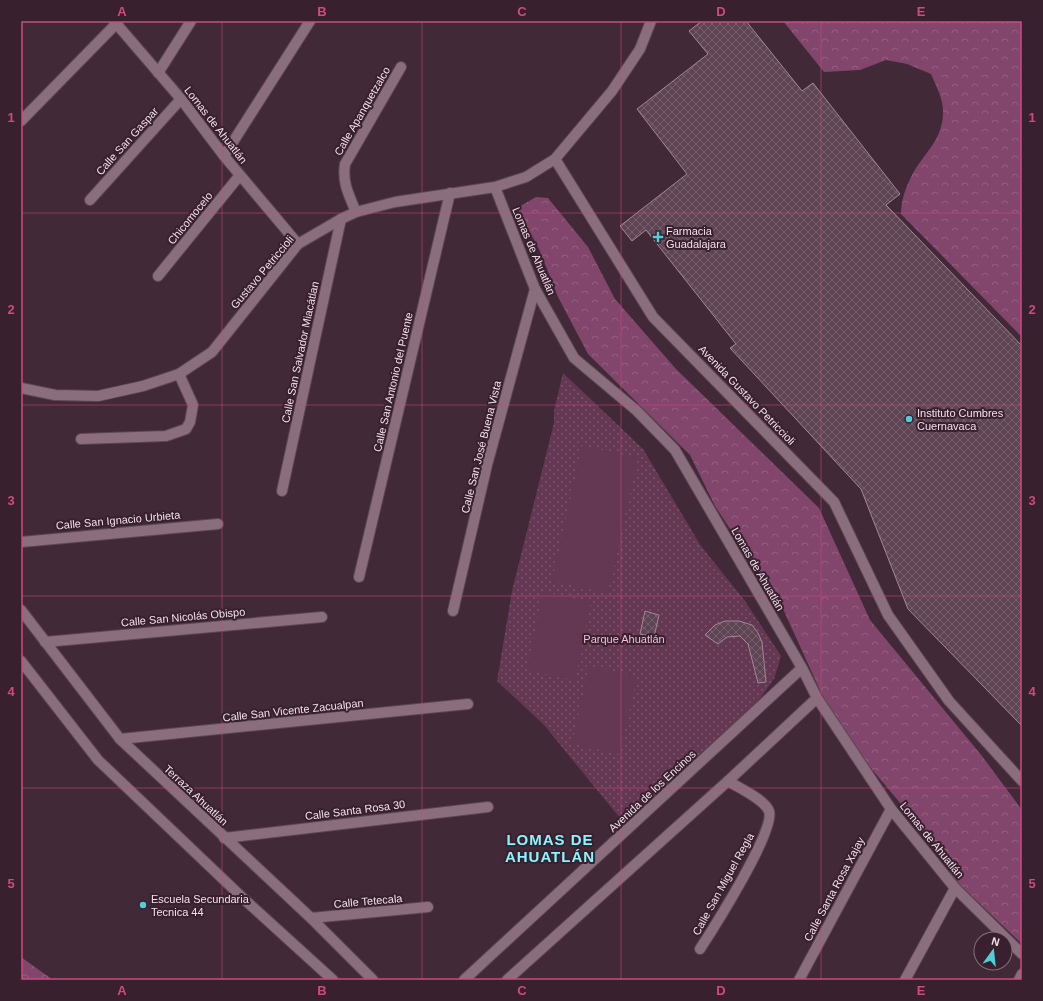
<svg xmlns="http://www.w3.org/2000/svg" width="1043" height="1001" viewBox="0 0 1043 1001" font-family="Arial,sans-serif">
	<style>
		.forest { fill: url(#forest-crowns) }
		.park { fill: url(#park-dots) }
		.pitch { fill: #643753 }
		.building { fill: url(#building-cross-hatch); stroke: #a48697 }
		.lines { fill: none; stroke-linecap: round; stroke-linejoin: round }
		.minor-casing { stroke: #5d4754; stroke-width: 12 }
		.tertiary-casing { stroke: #5d4754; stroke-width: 12 }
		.minor { stroke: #8b6e7e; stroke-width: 10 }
		.tertiary { stroke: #8b6e7e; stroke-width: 10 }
		.grid { fill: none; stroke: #ce4a7f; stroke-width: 1; stroke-opacity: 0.55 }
		.poi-dot { fill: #52ccd6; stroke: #38202e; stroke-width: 1.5 }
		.labels { text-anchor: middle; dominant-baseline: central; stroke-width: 4; stroke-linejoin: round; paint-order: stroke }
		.street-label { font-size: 11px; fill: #f2e1ea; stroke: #38202e }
		.poi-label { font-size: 11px; fill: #f2e1ea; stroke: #38202e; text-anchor: start }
		.park-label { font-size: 11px; fill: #f6bdde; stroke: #38202e }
		.district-label { font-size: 15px; font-weight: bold; letter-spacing: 1px; fill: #89f5fe; stroke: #38202e }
		.neatline { fill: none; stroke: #ce4a7f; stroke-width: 1.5 }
		.grid-label { font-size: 13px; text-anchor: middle; font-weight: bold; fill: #ce4a7f }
	</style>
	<defs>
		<pattern id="forest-crowns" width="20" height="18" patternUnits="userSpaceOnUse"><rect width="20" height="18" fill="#82456b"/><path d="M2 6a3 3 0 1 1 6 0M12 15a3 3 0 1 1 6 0" fill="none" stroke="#946080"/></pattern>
		<pattern id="park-dots" width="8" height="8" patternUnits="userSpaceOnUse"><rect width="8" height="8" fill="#643753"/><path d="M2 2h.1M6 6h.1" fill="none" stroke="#7b546c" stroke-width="1.8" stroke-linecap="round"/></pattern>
		<pattern id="building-cross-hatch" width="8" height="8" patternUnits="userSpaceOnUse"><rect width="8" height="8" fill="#5f4554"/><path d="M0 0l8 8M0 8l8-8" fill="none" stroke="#76606d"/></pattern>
	</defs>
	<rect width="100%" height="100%" fill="#422938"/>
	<path class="forest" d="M783,21H1022V337L901,214C901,198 908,181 916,168C928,150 942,138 943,114C944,100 936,86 931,74L907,64L886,60L860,70L824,72Z
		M536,197L548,198L588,247L615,299L676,369L819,508L870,620L982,756L1022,810V944L956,881L912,817L864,760L833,719L784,611L715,506L690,455L588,354L558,297L539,249L517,208Z
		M21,957L53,980H21Z"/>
	<path class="park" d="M563,373L643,449L701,546L745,601L781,656L774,679L754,707L624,823L544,725L497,681L512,591L554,423V411Z"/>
	<path class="pitch" d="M582,446L638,458L608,593L552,581Z
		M543,592L591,602L575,680L527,670Z
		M589,666L637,676L620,754L572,744Z"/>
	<path class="building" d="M702,21H746L802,91L813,83L900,194L886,205L1022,346V726L908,609L861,489L730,348L736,344L646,230L632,241L620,226L687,174L637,109L708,54L689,31Z
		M645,611L659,615L654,637L640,634Z
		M725,621H739L752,625L758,633L762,642L766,682L758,683L748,644L740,636L727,637L718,644L705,635L715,625Z"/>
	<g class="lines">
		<defs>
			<path id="minor" d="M114,21L181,99L224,156L298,244
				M158,73L191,21
				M21,121L116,24
				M224,156L310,21
				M90,200L181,99
				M356,212C349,195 342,183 345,164L401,67
				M158,276L240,175
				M81,439L166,436L186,429L190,422L193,405L179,374
				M282,491L341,219
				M21,542L218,524
				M359,577L450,193
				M453,611L487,465L535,289
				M45,642L322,617
				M120,739L468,704
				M224,838L488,807
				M311,918L428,907
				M700,949C713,929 776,830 769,811C764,799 739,788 728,781
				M799,980L891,809
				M905,980L955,888
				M1019,980L1022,974"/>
			<path id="tertiary" d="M555,159L653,317L834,502L888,615L949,701L1022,781
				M495,187L535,289L574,358L637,411L675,450L802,668L817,698L891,809L955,888L1022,954
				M21,388L55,395L98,396L143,386L179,374L212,352L298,244L341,219L356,212L395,202L495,187L526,177L555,159L612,91L640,49L651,21
				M21,610L120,739L311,918L373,980
				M21,661L98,760L245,900L333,980
				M464,980L802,668
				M507,980L728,781L817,698"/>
		</defs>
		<use href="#minor" class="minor-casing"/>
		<use href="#tertiary" class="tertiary-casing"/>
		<use href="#minor" class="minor"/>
		<use href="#tertiary" class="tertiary"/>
	</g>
	<path class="grid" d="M222,21V980M422,21V980M621,21V980M821,21V980M21,213H1022M21,405H1022M21,596H1022M21,788H1022"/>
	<g class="poi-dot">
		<path d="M656 231h4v4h4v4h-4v4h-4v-4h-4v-4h4z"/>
		<circle cx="909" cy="419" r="4"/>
		<circle cx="143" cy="905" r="4"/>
	</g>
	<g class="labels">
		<g class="street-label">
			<text transform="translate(362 111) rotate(-60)">Calle Apanquetzalco</text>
			<text transform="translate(216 125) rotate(52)">Lomas de Ahuatlán</text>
			<text transform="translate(127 141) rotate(-48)">Calle San Gaspar</text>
			<text transform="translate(190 218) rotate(-51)">Chicomocelo</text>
			<text transform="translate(534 251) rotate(67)">Lomas de Ahuatlán</text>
			<text transform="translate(262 272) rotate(-50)">Gustavo Petriccioli</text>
			<text transform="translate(300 352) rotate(-78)">Calle San Salvador Miacátlan</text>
			<text transform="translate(393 382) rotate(-77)">Calle San Antonio del Puente</text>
			<text transform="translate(747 395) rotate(46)">Avenida Gustavo Petriccioli</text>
			<text transform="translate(481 447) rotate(-76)">Calle San José Buena Vista</text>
			<text transform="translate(118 520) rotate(-5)">Calle San Ignacio Urbieta</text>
			<text transform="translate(758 569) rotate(60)">Lomas de Ahuatlán</text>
			<text transform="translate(183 617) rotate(-5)">Calle San Nicolás Obispo</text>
			<text transform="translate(293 710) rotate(-6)">Calle San Vicente Zacualpan</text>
			<text transform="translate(652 791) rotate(-43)">Avenida de los Encinos</text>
			<text transform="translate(196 795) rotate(43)">Terraza Ahuatlán</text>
			<text transform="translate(355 810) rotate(-7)">Calle Santa Rosa 30</text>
			<text transform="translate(932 840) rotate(51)">Lomas de Ahuatlán</text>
			<text transform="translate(723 884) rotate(-61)">Calle San Miguel Regla</text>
			<text transform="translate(834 889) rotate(-62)">Calle Santa Rosa Xajay</text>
			<text transform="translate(368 901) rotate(-5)">Calle Tetecala</text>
		</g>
		<g class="poi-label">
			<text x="666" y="231">Farmacia<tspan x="666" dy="13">Guadalajara</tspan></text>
			<text x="917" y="413">Instituto Cumbres<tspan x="917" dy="13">Cuernavaca</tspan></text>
			<text x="151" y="899">Escuela Secundaria<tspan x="151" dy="13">Tecnica 44</tspan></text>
		</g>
		<g class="park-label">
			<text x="624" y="639">Parque Ahuatlán</text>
		</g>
		<g class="district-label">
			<text x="550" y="839">LOMAS DE<tspan x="550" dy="17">AHUATLÁN</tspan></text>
		</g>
	</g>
	<rect width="1043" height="1001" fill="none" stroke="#38202e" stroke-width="44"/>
	<g transform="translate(993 951) rotate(15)"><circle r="19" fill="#38202e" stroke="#826d79"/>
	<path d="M0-3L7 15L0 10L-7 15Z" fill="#52ccd6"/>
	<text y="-6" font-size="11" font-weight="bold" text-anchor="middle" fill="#f2e1ea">N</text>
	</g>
	<rect x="22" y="22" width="999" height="957" class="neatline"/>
	<g class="grid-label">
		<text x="122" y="16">A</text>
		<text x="322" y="16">B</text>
		<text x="522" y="16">C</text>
		<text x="721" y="16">D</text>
		<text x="921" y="16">E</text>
		<text x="11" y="122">1</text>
		<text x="1032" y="122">1</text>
		<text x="11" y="314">2</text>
		<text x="1032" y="314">2</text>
		<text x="11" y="505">3</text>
		<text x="1032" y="505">3</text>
		<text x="11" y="696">4</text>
		<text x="1032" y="696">4</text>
		<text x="11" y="888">5</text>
		<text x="1032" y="888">5</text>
		<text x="122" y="995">A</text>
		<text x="322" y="995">B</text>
		<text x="522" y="995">C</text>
		<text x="721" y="995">D</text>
		<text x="921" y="995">E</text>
	</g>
</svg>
